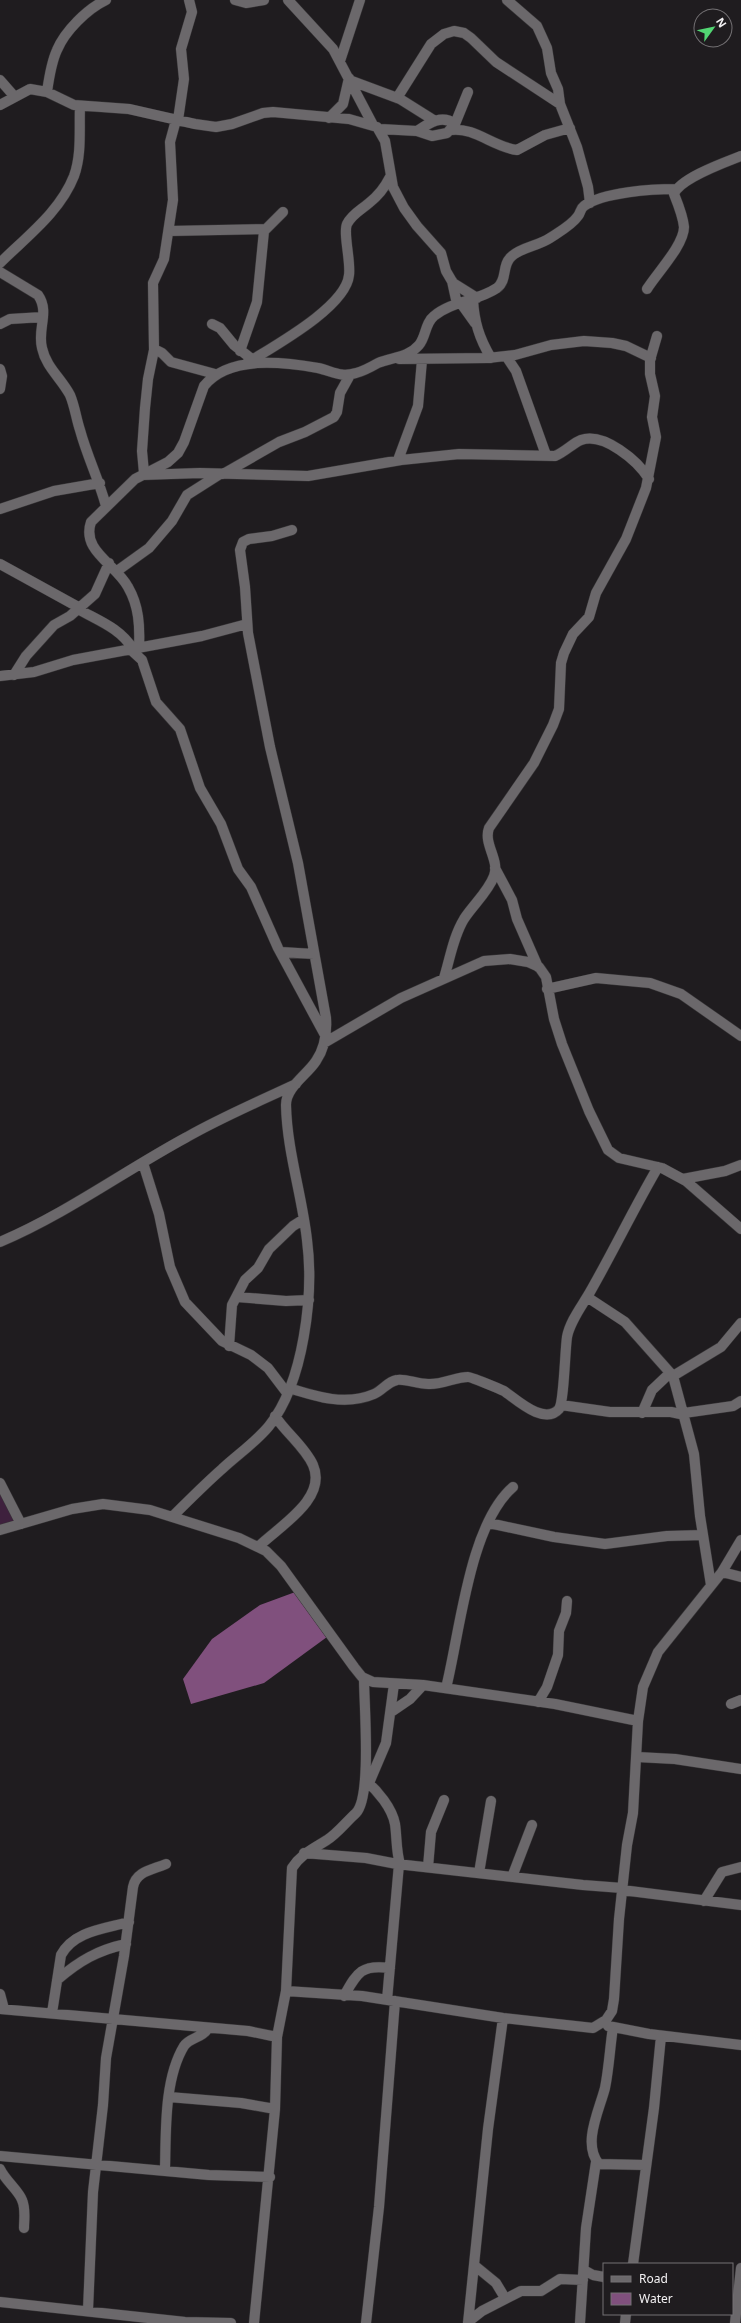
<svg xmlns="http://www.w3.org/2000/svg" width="741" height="2323" viewBox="0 0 741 2323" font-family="'Noto Sans',sans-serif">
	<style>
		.green { fill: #3e203d }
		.water { fill: #80507d }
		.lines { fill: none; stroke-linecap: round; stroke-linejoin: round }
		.minor-casing { stroke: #383638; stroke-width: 11 }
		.minor { stroke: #6b686b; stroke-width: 10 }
	</style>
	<rect width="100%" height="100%" fill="#1f1c1f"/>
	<path class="green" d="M0,1491L17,1526L0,1533Z"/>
	<path class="water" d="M298,1591L327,1637L264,1683L191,1704L183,1679L212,1639L260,1605Z"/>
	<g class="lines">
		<defs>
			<path id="minor" d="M235,0L246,3L264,0
				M288,0L333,49L373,125
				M507,0L537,26L547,48L551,73L558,89L560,104L577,147L588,187L590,203
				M340,61L360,0
				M0,80L14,96
				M349,80L400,99L435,121
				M47,92C49,78 51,63 57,50C65,31 87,9 106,0
				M397,98L431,44L444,34L454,31L464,33L471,38L496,62L560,104
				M0,105L30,89L47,92L74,105L129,109L195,124L216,127L232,124L263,113L273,112L349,119L377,127L385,141L393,187L404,208L417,226L441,253L446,271L453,283L477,298
				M329,118L343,104L349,78
				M178,120L184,79L181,49L192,12L189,0
				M380,129L417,131L432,136L447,133L455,124L468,92
				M451,130C475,127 493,147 517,150L545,135L570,128
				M417,131C429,123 442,114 455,124
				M169,231L266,229
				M0,263C26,237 60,212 74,176C82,154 79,129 80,106
				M0,272L38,295C50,312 37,329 42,348C46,367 61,378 70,395C75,407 76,418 80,430C87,456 99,480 106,506
				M452,281L457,304
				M647,289C657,273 684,245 684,227C683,216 678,204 674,194C680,178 726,162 741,156
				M473,299C474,321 479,338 491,358
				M460,302L475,323
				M0,324L10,319L43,317
				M212,324L220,328L234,345L253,360
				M154,349L162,353L171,362L215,374
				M240,351L257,302L264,231L283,212
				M506,356L516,371L546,455
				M399,359L488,358L515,355L551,345L584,341L612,343L626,346L651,358
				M247,363C274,346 346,307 349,275C351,262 343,233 347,224C352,214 361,210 369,203C378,196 385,187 390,177
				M0,369L2,376L0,389
				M398,460L418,406L422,360
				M144,473L142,451L145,408L148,379L154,350L153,283L164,259L173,200L170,142L176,120
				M223,474L279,442L305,432L334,417L337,412L340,393L350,375
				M142,475L200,473L308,476L401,460L459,454L555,456C565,452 573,443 581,440C604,432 638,461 649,479
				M0,509L54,491L100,483
				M0,564L80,608
				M117,571L149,548L172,521L187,495L220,474
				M78,609C99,621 120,628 133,649
				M139,648C140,626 139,606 128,587C116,564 81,551 91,522L135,479L168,462L178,453L184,442L204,386C229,355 283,362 318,368C332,371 341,378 356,373C364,371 371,367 378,363C392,357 408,358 419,345C426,337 425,323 434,316C452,301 478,301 497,288C508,280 501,265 512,256C522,247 538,246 550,238C559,232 572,225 578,216C581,212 580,209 584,206C603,192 653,189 676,189
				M130,649L142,660L156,702L180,729L200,788L221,824L238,869L251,887L278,948L326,1037
				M14,675L26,656L54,625L70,616L95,594L109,563
				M0,676L34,672L73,660L202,636L247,624
				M495,868L512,900L517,919L538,967
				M281,952L314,954
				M444,978C450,959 453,937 464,919C473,905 488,892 494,876C500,860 483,844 489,828L534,763L553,725L559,709L561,663L564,653L573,634L589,617L596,593L626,539L646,488L656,437L652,417L655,396L650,374V360L657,336
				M547,989L596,978L650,983L681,994L741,1036
				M324,1043L401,998L484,961L510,959L528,962L539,967L546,977L554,1019L562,1044L589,1111L608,1150L619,1158L662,1168L686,1181L741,1229
				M143,1163L159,1214L170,1267L185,1302L222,1341L251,1355L268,1368L287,1393
				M683,1179L725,1171L741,1165
				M0,1242C66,1214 124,1171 187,1137C222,1117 260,1101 296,1084
				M237,1297L286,1301L309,1300
				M587,1297L625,1322L673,1376L694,1454L700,1516L711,1585
				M229,1346L232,1305L245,1280L258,1268L269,1249L293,1226L304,1219
				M673,1376L721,1347L741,1323
				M289,1388C317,1397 346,1406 374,1394C383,1390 387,1382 397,1380C405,1378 419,1385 430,1384C444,1384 456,1377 468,1377C471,1377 500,1389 504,1391C516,1399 544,1426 559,1409C564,1402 565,1350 567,1337C570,1321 582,1306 590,1292C614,1250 634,1208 658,1167
				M561,1405L610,1412H671L685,1415
				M642,1413L652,1390L670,1373
				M684,1413L733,1406L741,1401
				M0,1483L21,1524
				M172,1517C188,1501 205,1484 222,1469C237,1455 256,1442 269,1426C304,1382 314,1294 307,1240C302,1195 287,1151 286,1105C286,1087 307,1075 316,1061C325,1048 327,1033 326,1018L298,863L270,747L248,633L245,587L240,550L243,542L249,539L272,536L292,530
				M489,1523L554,1537L605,1544L667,1536L703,1535
				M0,1530L72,1509L103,1504L150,1510L239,1538L266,1551L281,1566L354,1667L362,1677L373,1682L423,1685L555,1704L638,1721
				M258,1547C278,1527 328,1499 313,1465C305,1447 286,1433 275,1416
				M722,1572L741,1577
				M446,1688C460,1633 469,1525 513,1487
				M538,1702L547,1687L558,1655L559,1631L566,1613L567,1601
				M731,1704L741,1700
				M391,1712L410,1699L423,1685
				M637,1757L675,1759L741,1769
				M365,1780C378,1791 392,1808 395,1824C397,1838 396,1851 400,1864
				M369,1783L386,1743L394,1684
				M304,1853L366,1858L397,1864L583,1885L622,1888
				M428,1867L431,1832L444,1800
				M479,1873L491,1801
				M512,1877L532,1825
				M622,1890L741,1905
				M704,1901L722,1872L741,1867
				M57,1980C79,1961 98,1950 126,1944
				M286,1991L362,1996L503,2018L593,2028L606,2020L612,2011L614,1999L619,1919L627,1845L633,1813L638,1721L643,1687L658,1652L722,1572L741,1540
				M0,1994L4,2009
				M344,1996C357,1973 361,1964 390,1968
				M387,2000L399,1864
				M0,2009L248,2031L277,2037
				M52,2013L61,1955C74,1931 104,1929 129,1922
				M608,2026L649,2034L741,2045
				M613,2027C610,2047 609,2068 605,2088C599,2111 582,2144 599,2164L645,2165
				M169,2097L241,2103L275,2109
				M0,2156L209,2175L270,2177
				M0,2169C5,2180 19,2191 22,2200C26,2209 24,2219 24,2228
				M165,2170C166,2131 164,2079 184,2046C190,2037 203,2038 208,2028
				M633,2264L654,2108L661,2036
				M474,2265L496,2283L505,2298
				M584,2270L593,2275L604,2277
				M0,2302L185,2322L231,2323
				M88,2310L93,2192L103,2105L106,2058L124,1956L133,1887C136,1871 152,1870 166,1864
				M468,2322L482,2311L521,2291H541L560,2279L583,2280
				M254,2323L275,2109L277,2037L286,1991L292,1868C301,1854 313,1849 327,1840C337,1834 347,1821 356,1813C372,1797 364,1704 364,1678
				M366,2323L379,2207L395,2001
				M468,2323L488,2129L503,2018
				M580,2323L586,2228L596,2162
				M625,2323L626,2314
				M735,2323L741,2268"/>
		</defs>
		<use href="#minor" class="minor-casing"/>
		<use href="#minor" class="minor"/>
	</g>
	<rect x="603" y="2263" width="130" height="52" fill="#1f1c1f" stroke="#747174"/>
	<rect x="611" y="2276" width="20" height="6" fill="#6b686b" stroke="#747174"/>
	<text x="639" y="2283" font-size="12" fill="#f3f1f3">Road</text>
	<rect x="611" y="2293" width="20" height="12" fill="#80507d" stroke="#747174"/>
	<text x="639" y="2303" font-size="12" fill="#f3f1f3">Water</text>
	<g transform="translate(713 28) rotate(57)"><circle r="19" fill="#1f1c1f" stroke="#747174"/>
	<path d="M0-3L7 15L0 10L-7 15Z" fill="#52d673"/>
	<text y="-6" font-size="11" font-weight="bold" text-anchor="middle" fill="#f3f1f3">N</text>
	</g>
</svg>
